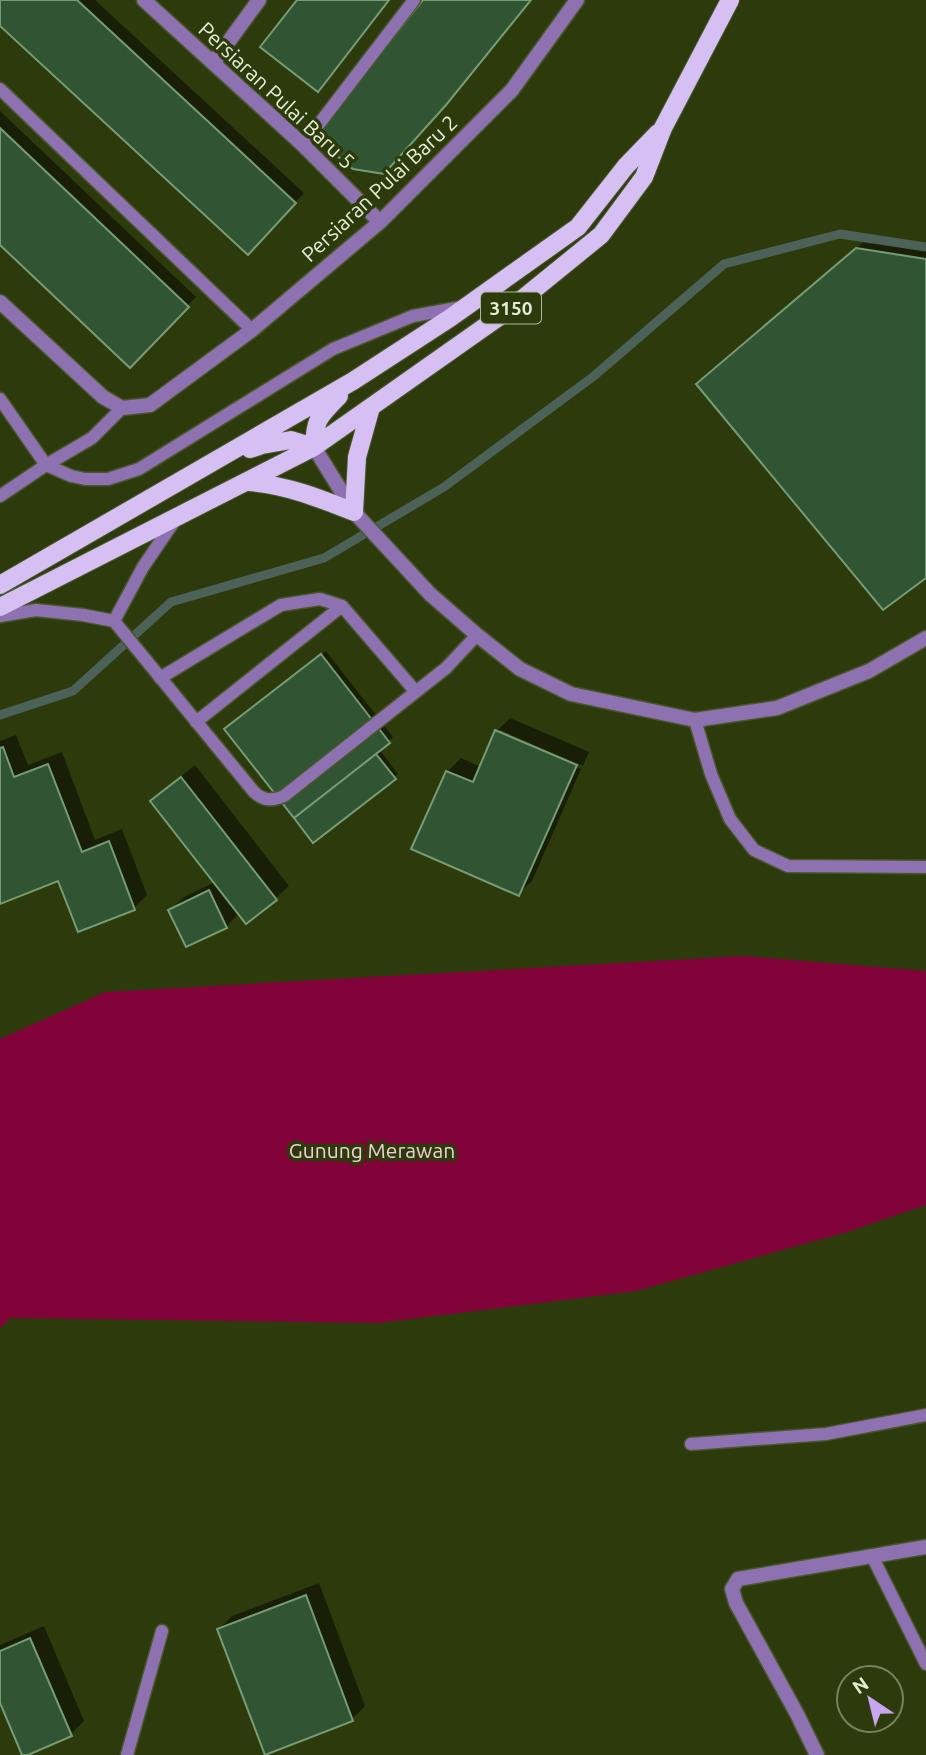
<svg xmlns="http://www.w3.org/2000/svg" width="926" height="1755" viewBox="0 0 926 1755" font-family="Ubuntu,sans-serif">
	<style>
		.green { fill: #81033a }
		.shadow { fill: #0007 }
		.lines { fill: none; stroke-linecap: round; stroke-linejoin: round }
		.stream { stroke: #4c6157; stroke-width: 9 }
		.building { fill: #315532; stroke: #769c75; stroke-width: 2 }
		.lane-casing { stroke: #4a572c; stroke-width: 15 }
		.street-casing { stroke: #4a572c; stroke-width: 17 }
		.primary-casing { stroke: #4a572c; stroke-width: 20 }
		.lane { stroke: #8e71b0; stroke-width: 12 }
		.street { stroke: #8e71b0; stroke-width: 14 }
		.primary { stroke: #d6c0f3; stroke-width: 18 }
		.labels { text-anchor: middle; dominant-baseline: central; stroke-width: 7; stroke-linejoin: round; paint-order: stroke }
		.shield { fill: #2d3b0c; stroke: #acb898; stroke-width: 2 }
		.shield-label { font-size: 19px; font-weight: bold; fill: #e3edd4 }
		.street-label { font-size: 21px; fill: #e3edd4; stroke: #2d3b0c }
		.park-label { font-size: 21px; fill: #f0d0d6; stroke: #2d3b0c }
	</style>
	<rect width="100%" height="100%" fill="#2d3b0c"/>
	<path class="green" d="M743,956L926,971V1205L844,1233L636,1291L378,1323L10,1318L0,1328V1039L105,992Z"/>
	<path class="shadow" d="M0,0H95L304,193L256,244L0,24Z
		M425,0H531L459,89L397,159Z
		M0,111L196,297L130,366L0,242Z
		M871,236L926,244V576L698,384L711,371Z
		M326,651L393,737L379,749L398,774L314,841L226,729Z
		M510,718L589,752L583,766L500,730V734L581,769L532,881L518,894L414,848L447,772L461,758L481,767L497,731Z
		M16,735L28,765L62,752L95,840L122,829L147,895L134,908L59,879L0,902V741Z
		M195,765L289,886L275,899L239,913L226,927L170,910L184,897L215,882L152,801L166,788Z
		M319,1583L365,1706L352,1719L219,1629L232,1616Z
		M44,1626L84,1721L71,1734L0,1699V1645Z"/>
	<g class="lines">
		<path class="stream" d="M0,715L73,691L171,602L324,558L444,487L594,376L724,264L840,234L926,247"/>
	</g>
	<path class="building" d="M0,0H77L296,203L248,255L0,26Z
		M297,0H389L318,92L260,47Z
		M423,0H531L446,105L384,174L353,169L314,137Z
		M0,128L189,307L130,368L0,245Z
		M856,248L926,259V578L883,610L696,384Z
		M321,654L390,743L294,818L224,729Z
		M495,730L577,765L519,896L411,849L446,771L473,782Z
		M3,747L14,777L48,764L82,852L109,841L135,910L78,932L58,881L0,904V748Z
		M376,754L396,779L313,843L294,818Z
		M181,777L277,900L246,924L150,801Z
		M209,890L227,928L186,947L168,910Z
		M306,1595L353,1721L265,1755L217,1629Z
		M30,1638L72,1736L28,1755H22L0,1703V1651Z"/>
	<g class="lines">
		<defs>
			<path id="lane" d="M0,89L252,330
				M303,145L414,0
				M0,399L46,465L71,476L85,479H108L139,469L333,349L413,316L462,307
				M0,496L46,465L92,438L122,408
				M0,616L36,610L83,615L114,621L143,567L175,520
				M114,621L254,792C264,801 272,801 284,796L446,668L477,635
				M160,678L281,605L320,599L342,606L416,692
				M695,720L711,774L730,819L754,850L788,866L926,867
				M196,722L342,606
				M691,1444L826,1434L926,1415
				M872,1556L926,1664
				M127,1755L162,1631"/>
			<path id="street" d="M144,0L303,145L380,222
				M213,63L259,0
				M0,302L103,397L122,408L150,405L252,330L380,222L512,90L577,0
				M314,447L354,512L430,594L477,635L520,669L571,694L695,720L777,708L869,671L926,638
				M817,1755L797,1714L736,1603L732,1589L738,1579L926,1547"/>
			<path id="primary" d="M314,447C315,418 319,417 339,396
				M250,449L262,445L291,440L314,447
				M249,482C286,485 319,498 354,512L357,457L371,407
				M0,585L353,381L450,318L578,227L626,166L658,133
				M0,607L314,447L510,309L601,235L644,177L663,128L730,0"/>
		</defs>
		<use href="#lane" class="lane-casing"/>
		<use href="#street" class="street-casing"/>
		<use href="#primary" class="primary-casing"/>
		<use href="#lane" class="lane"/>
		<use href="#street" class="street"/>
		<use href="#primary" class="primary"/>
	</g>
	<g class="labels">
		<rect class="shield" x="481" y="292.5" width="60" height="31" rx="5"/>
		<g class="shield-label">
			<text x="511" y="308">3150</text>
		</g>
		<g class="street-label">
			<text transform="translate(277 95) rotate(43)">Persiaran Pulai Baru 5</text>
			<text transform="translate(379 188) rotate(-43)">Persiaran Pulai Baru 2</text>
		</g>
		<g class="park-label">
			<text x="372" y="1150">Gunung Merawan</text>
		</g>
	</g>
	<g transform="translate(870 1699) rotate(325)"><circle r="33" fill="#2d3b0c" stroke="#76825c" stroke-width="2"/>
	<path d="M0-5L12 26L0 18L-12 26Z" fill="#c7a6ef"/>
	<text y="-10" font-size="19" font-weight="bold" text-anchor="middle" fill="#e3edd4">N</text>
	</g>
</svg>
